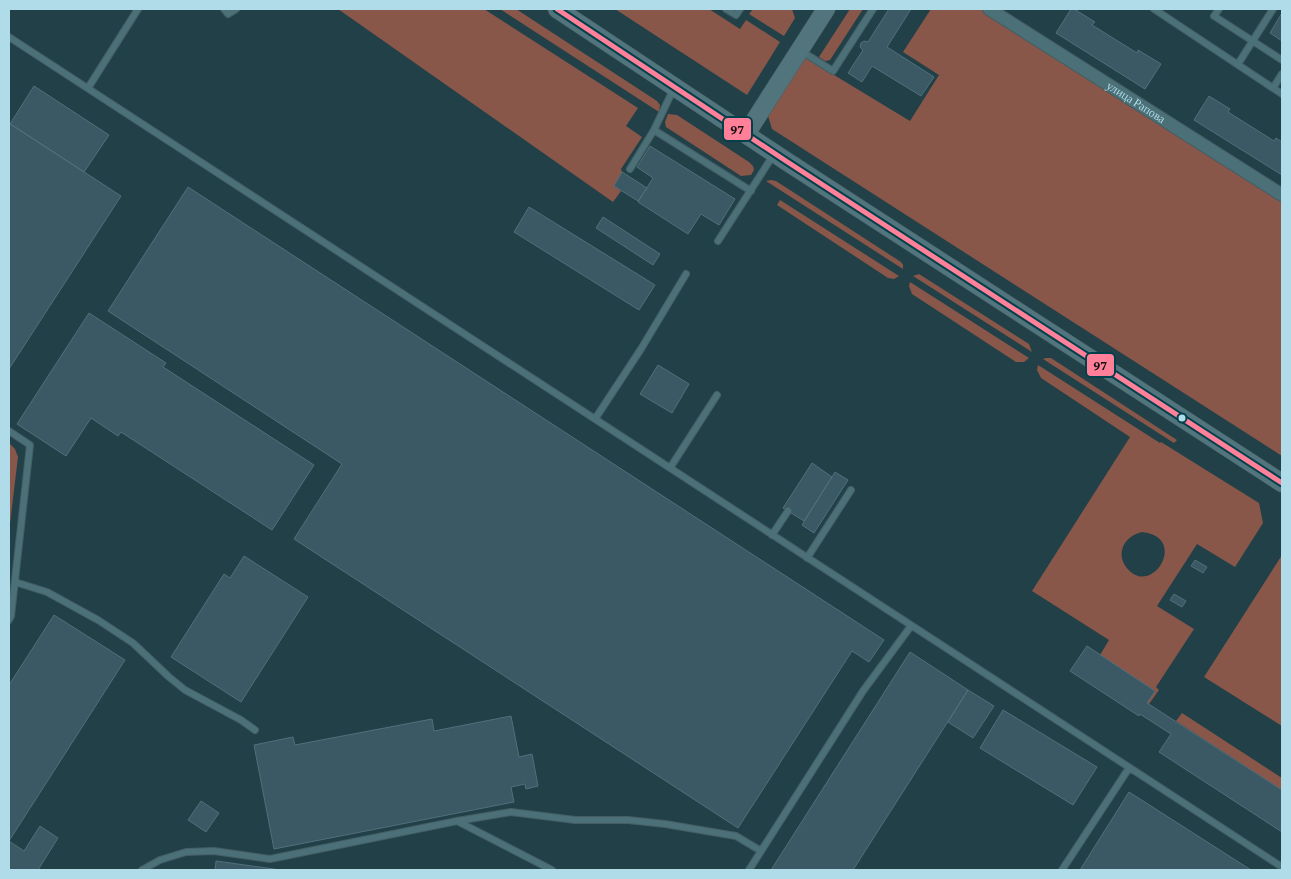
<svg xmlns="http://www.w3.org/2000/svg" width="1291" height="879" viewBox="0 0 1291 879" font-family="'Crimson Pro',serif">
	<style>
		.green { fill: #88574a; fill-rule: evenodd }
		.building { fill: #3b5964; stroke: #526f7b }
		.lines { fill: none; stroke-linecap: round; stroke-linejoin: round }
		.lane-casing { stroke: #445e64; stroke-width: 8 }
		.street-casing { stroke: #445e64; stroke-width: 14 }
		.secondary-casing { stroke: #445e64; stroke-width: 19 }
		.lane { stroke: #4b7077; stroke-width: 6 }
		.street { stroke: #4b7077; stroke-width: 12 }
		.secondary { stroke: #52747d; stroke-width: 18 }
		.bus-1-casing { stroke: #02404b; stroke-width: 9 }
		.bus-1 { stroke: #ff8098; stroke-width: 5 }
		.bus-dot { fill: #afdce8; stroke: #02404b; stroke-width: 2 }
		.labels { text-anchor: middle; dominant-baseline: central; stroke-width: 4; stroke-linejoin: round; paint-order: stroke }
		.street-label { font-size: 12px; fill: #afdce8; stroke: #02404b }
		.line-badge { stroke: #02404b; stroke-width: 2 }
		.pale-badge-label { font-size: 14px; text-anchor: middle; font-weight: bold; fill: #111 }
	</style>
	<rect width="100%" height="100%" fill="#214047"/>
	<path class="green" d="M338,9H484L638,108L626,126L642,137L621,169L622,172L614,186L621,191L613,202Z
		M500,9H516L657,101L660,105L659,112Z
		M615,9H709L740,29L746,20L780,42L747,95Z
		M753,9H792L795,18L784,36L749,14Z
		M850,9H863L830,60L825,61L819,57Z
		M931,9H981L1282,200V456L772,129L768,116L802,59L806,58L910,121L939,75L903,52Z
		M668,114L677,115L749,162L753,166L754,170L751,175L741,176L666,127L665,122Z
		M771,180L776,181L901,262L903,265V269L766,181Z
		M780,200L899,276L894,279L888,278L777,205Z
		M919,274L1029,344L1032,352L913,276Z
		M910,282L1029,358L1024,362H1016L912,294L909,286Z
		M1046,358H1051L1177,440L1174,443L1043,359Z
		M1038,365L1160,443L1161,442L1259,503L1263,523L1235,567L1197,544L1157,606L1194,629L1156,687L1159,690L1149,704L1147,703L1155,691L1100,655L1109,640L1032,591L1130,437L1041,378L1037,370ZM1142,532C1190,537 1151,600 1126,567C1115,552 1126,535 1142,532Z
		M9,443L15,449L18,457L9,532Z
		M1282,555V726L1204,677Z
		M1182,713L1282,778V790L1176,721Z"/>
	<path class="building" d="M889,9H911L887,47L934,77L921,96L872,66L862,82L848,73L863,50L860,47L861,43L864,41L868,42Z
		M1071,9H1074L1095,22L1092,25L1137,53L1138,50L1161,64L1145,89L1056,33Z
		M1282,13V41L1270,33Z
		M34,86L109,135L84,172L10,124Z
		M1209,96L1230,109L1228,112L1274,141L1276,138L1282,142V175L1194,120Z
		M9,123L121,196L9,369Z
		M650,146L735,199L719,225L701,214L688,234L638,202L653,178L637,167Z
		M622,172L647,188L638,201L614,186Z
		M188,187L884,640L869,662L852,651L738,828L294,539L342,464L108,311Z
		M529,207L655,285L639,310L514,232Z
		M603,217L660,254L653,265L596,228Z
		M89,313L166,363L163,367L314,465L272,530L121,432L118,436L91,418L66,456L17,424Z
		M658,365L689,384L672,413L640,394Z
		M812,463L832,477L804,521L783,508Z
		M835,472L848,480L814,533L802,525Z
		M244,556L308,597L241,702L171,657L224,574L230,578Z
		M1195,560L1207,567L1203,573L1191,566Z
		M1174,594L1186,601L1182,607L1170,600Z
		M54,615L125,660L9,841V685Z
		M1087,646L1155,691L1147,703L1282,790V832L1159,752L1171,734L1140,714L1139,716L1070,671Z
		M910,652L968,690L853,870H771Z
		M968,690L994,706L973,738L948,722Z
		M1003,710L1097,767L1073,805L980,748Z
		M511,716L519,757L532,754L538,786L526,789L525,784L511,787L514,802L274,849L254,745L293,737L295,745L432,719L434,731Z
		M1129,792L1251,870H1080Z
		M201,801L219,813L206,832L188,820Z
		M40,826L58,838L38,870H9V841L24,851Z
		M216,861L281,870H215Z"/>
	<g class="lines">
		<defs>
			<path id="lane" d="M224,9L228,14L236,9
				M726,9L736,15L740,9
				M1154,9L1282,94
				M1219,9L1214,16L1282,60
				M9,37L1282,867
				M801,51L833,71L873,9
				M1238,64L1273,9
				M88,88L138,9
				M1273,88L1282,74
				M654,130L751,191
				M630,169L654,130L674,88
				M718,241L774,154
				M595,419L641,349L686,274
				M9,431L30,445L11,616L9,620
				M670,468L717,395
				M772,535L788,511
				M807,558L851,490
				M15,582L47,592L98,620L133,643L169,677L185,690L241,720L255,730
				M457,821L552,870
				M142,870L160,860L186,852L214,851L270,859L457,821L511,812L575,820H628L665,824L736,836L761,851
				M749,870L863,691L911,626
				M1062,870L1129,768"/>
			<g id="street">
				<path id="s1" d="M989,9L1282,195"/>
			</g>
			<path id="secondary" d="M557,9L786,161L1282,483
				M746,134L826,9"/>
		</defs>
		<use href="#lane" class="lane-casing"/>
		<use href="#street" class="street-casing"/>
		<use href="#secondary" class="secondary-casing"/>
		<use href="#lane" class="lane"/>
		<use href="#street" class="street"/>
		<use href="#secondary" class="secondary"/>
		<defs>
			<path id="bus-1" d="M557,9L786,161L1282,483"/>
		</defs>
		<use href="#bus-1" class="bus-1-casing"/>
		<use href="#bus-1" class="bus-1"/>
	</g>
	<circle class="bus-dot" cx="1182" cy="418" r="4.5"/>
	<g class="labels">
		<g class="street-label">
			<text stroke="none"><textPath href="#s1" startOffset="174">улица Рапова</textPath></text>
		</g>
	</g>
	<g class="line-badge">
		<rect x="723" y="117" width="29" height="24" rx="5" fill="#ff8098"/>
		<rect x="1086" y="353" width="29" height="24" rx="5" fill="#ff8098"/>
	</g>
	<g class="pale-badge-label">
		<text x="737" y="134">97</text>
		<text x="1100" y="370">97</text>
	</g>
	<rect width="1291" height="879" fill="none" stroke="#afdce8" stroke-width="20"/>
</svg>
